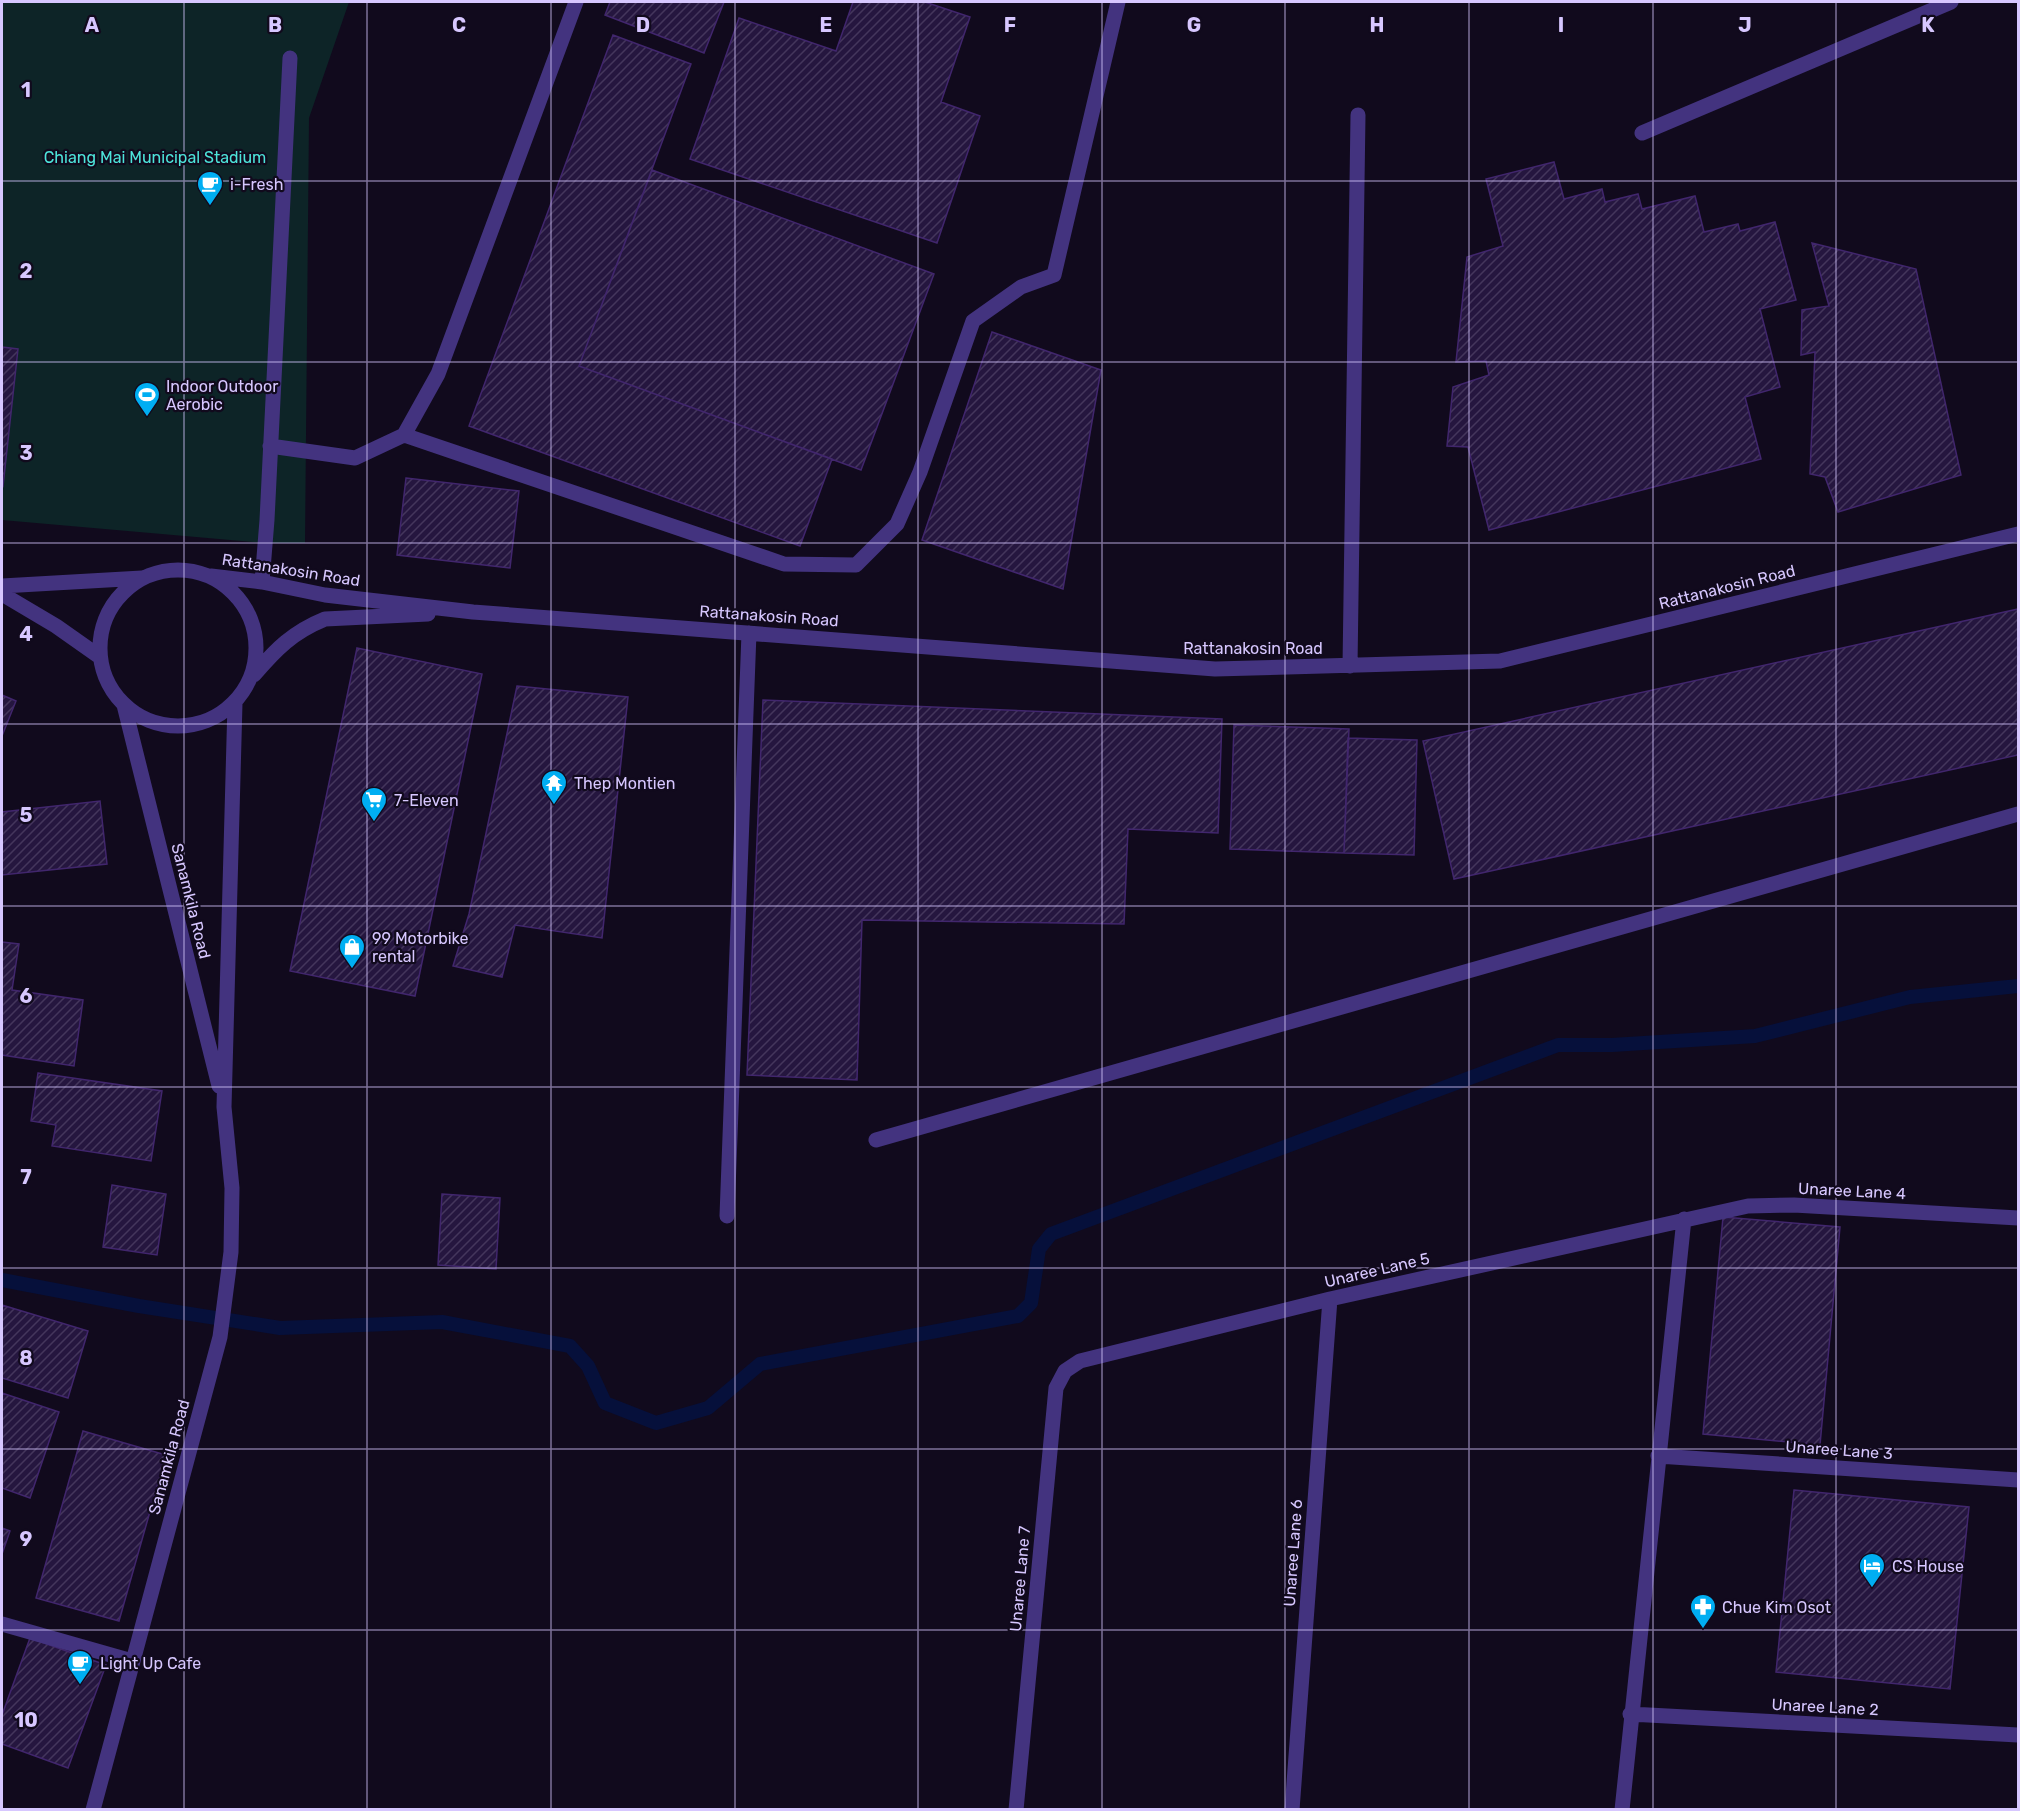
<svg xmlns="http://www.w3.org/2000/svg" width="2020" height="1811" viewBox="0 0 2020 1811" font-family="Rubik,sans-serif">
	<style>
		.green { fill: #0d2427 }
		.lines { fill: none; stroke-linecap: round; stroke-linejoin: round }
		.stream { stroke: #06103b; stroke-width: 14 }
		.building { fill: url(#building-hatch); stroke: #41266d; stroke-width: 1.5 }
		.minor { stroke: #43337f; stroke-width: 15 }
		.grid { fill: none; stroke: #d7c7ff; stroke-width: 1.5; stroke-opacity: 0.55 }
		.labels { text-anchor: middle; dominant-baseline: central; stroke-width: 4.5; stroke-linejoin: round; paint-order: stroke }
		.park-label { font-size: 16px; fill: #4de4da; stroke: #110a1d }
		.poi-label { font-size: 16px; fill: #d7c7ff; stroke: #110a1d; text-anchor: start }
		.street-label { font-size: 16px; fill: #d7c7ff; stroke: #110a1d }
		.grid-label { font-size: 20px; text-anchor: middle; font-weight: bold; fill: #d7c7ff; stroke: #110a1d; stroke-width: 4.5; stroke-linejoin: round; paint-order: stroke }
	</style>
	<defs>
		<pattern id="building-hatch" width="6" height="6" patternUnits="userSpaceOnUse" patternTransform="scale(1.5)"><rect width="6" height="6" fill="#25163f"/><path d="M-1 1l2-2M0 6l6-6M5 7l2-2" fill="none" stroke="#44365c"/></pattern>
	</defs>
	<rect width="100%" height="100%" fill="#110a1d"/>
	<path class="green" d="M2,2H349L309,118L305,543H265L2,520Z"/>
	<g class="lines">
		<path class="stream" d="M2,1280L139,1306L280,1328L442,1322L570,1346L588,1366L605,1403L656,1423L708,1408L760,1364L1018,1316L1031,1303L1039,1249L1051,1234L1558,1045H1612L1755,1036L1910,997L2018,986"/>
	</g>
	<path class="building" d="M610,2H724L704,53L605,15Z
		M853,2H925L970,17L941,102L980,116L937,243L690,159L739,18L836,51Z
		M613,35L691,64L579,366L832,459L800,546L469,426Z
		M1554,162L1564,199L1602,189L1605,202L1638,194L1642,209L1695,196L1704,232L1738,224L1740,231L1775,222L1796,300L1760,309L1780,387L1745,397L1761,459L1489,530L1468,447L1447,446L1453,387L1489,375L1486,361L1456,362L1467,257L1503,246L1486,179Z
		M652,170L934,274L861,470L579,366Z
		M1812,243L1916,269L1961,475L1838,512L1825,477L1810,474L1815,352L1801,355L1802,310L1829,306Z
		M992,332L1101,370L1063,589L922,540Z
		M2,347L18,349L3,486L2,485Z
		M406,478L519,491L510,568L397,555Z
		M2018,609V755L1454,879L1423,741Z
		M357,648L482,674L415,996L290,971Z
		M517,686L628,697L602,938L515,925L502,977L453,966L469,914Z
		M2,695L16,701L2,736Z
		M763,700L1222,719L1218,833L1128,829L1124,924L862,920L857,1080L747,1075Z
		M1234,725L1349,729L1344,853L1230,849Z
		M1348,738L1417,740L1414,855L1344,853Z
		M100,801L107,864L2,875V812Z
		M2,942L19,944L12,990L83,1000L74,1066L2,1055Z
		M38,1073L162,1091L151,1161L52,1146L56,1125L31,1121Z
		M112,1185L166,1194L157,1255L103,1247Z
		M442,1194L500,1198L496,1269L438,1265Z
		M1723,1217L1840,1227L1820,1445L1703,1434Z
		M2,1305L88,1331L68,1398L2,1378Z
		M2,1393L59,1412L30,1498L2,1488Z
		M83,1431L166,1455L119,1621L36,1598Z
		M1794,1490L1969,1507L1950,1689L1776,1672Z
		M2,1528L10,1531L2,1554Z
		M30,1638L106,1665L68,1768L2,1744V1715Z"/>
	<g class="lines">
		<path class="minor" d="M1642,133L1951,2
			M404,435L784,564L856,565L897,524L920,472L973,321L1021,287L1054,275L1118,2
			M270,446L355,458L404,435L438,374L576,2
			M100 648a78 78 0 1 1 156 0a78 78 0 1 1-156 0Z
			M211,576L262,582L325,595L473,612L1215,669L1500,661L2018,534
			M262,582L267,520L290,58
			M2,586L142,578
			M2,594L56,626L100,657
			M1350,666L1358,115
			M254,675C276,649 293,632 325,619L428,614
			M124,705L219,1086
			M876,1140L2018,814
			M727,1216L749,633
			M1658,1456L2018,1480
			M2,1624L132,1661
			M1630,1714L2018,1735
			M93,1810L220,1337L231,1252L232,1188L224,1107L235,703
			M1016,1810L1056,1388L1065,1371L1080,1361L1330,1299L1748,1206L1794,1205L2018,1218
			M1292,1810L1330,1299
			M1622,1810L1684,1219"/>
	</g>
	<path class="grid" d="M184,2V1810M367,2V1810M551,2V1810M735,2V1810M918,2V1810M1102,2V1810M1285,2V1810M1469,2V1810M1653,2V1810M1836,2V1810M2,181H2018M2,362H2018M2,543H2018M2,724H2018M2,906H2018M2,1087H2018M2,1268H2018M2,1449H2018M2,1630H2018"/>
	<defs>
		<symbol id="cafe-pin" viewBox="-11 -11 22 30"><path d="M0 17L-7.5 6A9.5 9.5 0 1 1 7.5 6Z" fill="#00aef2" stroke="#110a1d"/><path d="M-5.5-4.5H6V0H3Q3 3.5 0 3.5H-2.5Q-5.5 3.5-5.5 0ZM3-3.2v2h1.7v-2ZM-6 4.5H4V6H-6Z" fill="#fff"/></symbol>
		<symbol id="stadium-pin" viewBox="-11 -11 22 30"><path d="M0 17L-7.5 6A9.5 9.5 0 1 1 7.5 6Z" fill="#00aef2" stroke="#110a1d"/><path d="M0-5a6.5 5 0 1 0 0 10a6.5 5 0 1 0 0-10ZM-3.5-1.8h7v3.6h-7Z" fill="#fff"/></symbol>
		<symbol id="temple-pin" viewBox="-11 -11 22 30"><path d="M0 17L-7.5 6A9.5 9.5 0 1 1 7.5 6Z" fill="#00aef2" stroke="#110a1d"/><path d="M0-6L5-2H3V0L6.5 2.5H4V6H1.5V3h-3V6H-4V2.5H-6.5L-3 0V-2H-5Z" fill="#fff"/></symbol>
		<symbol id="supermarket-pin" viewBox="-11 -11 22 30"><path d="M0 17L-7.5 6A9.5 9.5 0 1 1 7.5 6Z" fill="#00aef2" stroke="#110a1d"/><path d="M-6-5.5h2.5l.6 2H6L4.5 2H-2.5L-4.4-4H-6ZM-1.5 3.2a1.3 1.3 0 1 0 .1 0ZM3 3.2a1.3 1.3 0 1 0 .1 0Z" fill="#fff"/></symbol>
		<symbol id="shop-pin" viewBox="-11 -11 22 30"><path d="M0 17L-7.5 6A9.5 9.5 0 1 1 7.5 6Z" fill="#00aef2" stroke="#110a1d"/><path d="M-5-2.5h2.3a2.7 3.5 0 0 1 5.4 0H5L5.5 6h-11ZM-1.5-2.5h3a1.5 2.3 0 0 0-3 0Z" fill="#fff"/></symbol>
		<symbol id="hotel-pin" viewBox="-11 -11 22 30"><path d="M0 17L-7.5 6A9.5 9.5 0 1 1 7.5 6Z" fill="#00aef2" stroke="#110a1d"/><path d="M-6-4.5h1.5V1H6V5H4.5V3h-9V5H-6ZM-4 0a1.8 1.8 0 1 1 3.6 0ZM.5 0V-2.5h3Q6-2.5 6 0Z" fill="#fff"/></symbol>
		<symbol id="pharmacy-pin" viewBox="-11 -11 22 30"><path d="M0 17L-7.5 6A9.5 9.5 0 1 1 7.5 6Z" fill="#00aef2" stroke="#110a1d"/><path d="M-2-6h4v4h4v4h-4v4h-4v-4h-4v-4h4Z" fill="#fff"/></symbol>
	</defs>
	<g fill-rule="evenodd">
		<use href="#cafe-pin" x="195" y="169" width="30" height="40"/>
		<use href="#stadium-pin" x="132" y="380" width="30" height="40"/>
		<use href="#temple-pin" x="539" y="768" width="30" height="40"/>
		<use href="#supermarket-pin" x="359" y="785" width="30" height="40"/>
		<use href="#shop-pin" x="337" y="932" width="30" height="40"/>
		<use href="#hotel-pin" x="1857" y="1551" width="30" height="40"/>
		<use href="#pharmacy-pin" x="1688" y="1592" width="30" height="40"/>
		<use href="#cafe-pin" x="65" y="1648" width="30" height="40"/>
	</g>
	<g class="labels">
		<g class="park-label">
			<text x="155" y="157">Chiang Mai Municipal Stadium</text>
		</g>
		<g class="poi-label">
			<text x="230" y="184">i-Fresh</text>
			<text x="166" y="386">Indoor Outdoor<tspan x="166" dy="18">Aerobic</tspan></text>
			<text x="574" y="783">Thep Montien</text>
			<text x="394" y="800">7-Eleven</text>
			<text x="372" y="938">99 Motorbike<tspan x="372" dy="18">rental</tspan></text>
			<text x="1892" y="1566">CS House</text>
			<text x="1722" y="1607">Chue Kim Osot</text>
			<text x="100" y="1663">Light Up Cafe</text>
		</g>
		<g class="street-label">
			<text transform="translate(291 570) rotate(9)">Rattanakosin Road</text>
			<text transform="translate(1727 587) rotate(-14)">Rattanakosin Road</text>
			<text transform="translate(769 616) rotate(4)">Rattanakosin Road</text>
			<text x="1253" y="648">Rattanakosin Road</text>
			<text transform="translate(191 901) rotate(76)">Sanamkila Road</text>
			<text transform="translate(1852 1191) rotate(3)">Unaree Lane 4</text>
			<text transform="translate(1377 1270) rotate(-13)">Unaree Lane 5</text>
			<text transform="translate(1839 1450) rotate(4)">Unaree Lane 3</text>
			<text transform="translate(169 1457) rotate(-75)">Sanamkila Road</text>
			<text transform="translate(1293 1553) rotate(-86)">Unaree Lane 6</text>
			<text transform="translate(1020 1579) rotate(-85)">Unaree Lane 7</text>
			<text transform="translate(1825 1707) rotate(3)">Unaree Lane 2</text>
		</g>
	</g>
	<g class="grid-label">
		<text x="92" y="32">A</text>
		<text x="275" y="32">B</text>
		<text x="459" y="32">C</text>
		<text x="643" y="32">D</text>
		<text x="826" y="32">E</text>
		<text x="1010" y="32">F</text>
		<text x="1194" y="32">G</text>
		<text x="1377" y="32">H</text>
		<text x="1561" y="32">I</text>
		<text x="1745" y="32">J</text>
		<text x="1928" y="32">K</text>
		<text x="26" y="97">1</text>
		<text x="26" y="278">2</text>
		<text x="26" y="460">3</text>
		<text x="26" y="641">4</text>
		<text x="26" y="822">5</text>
		<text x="26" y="1003">6</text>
		<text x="26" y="1184">7</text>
		<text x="26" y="1365">8</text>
		<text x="26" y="1546">9</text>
		<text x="26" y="1727">10</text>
	</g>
	<rect width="2020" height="1811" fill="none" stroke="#d7c7ff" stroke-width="6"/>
</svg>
